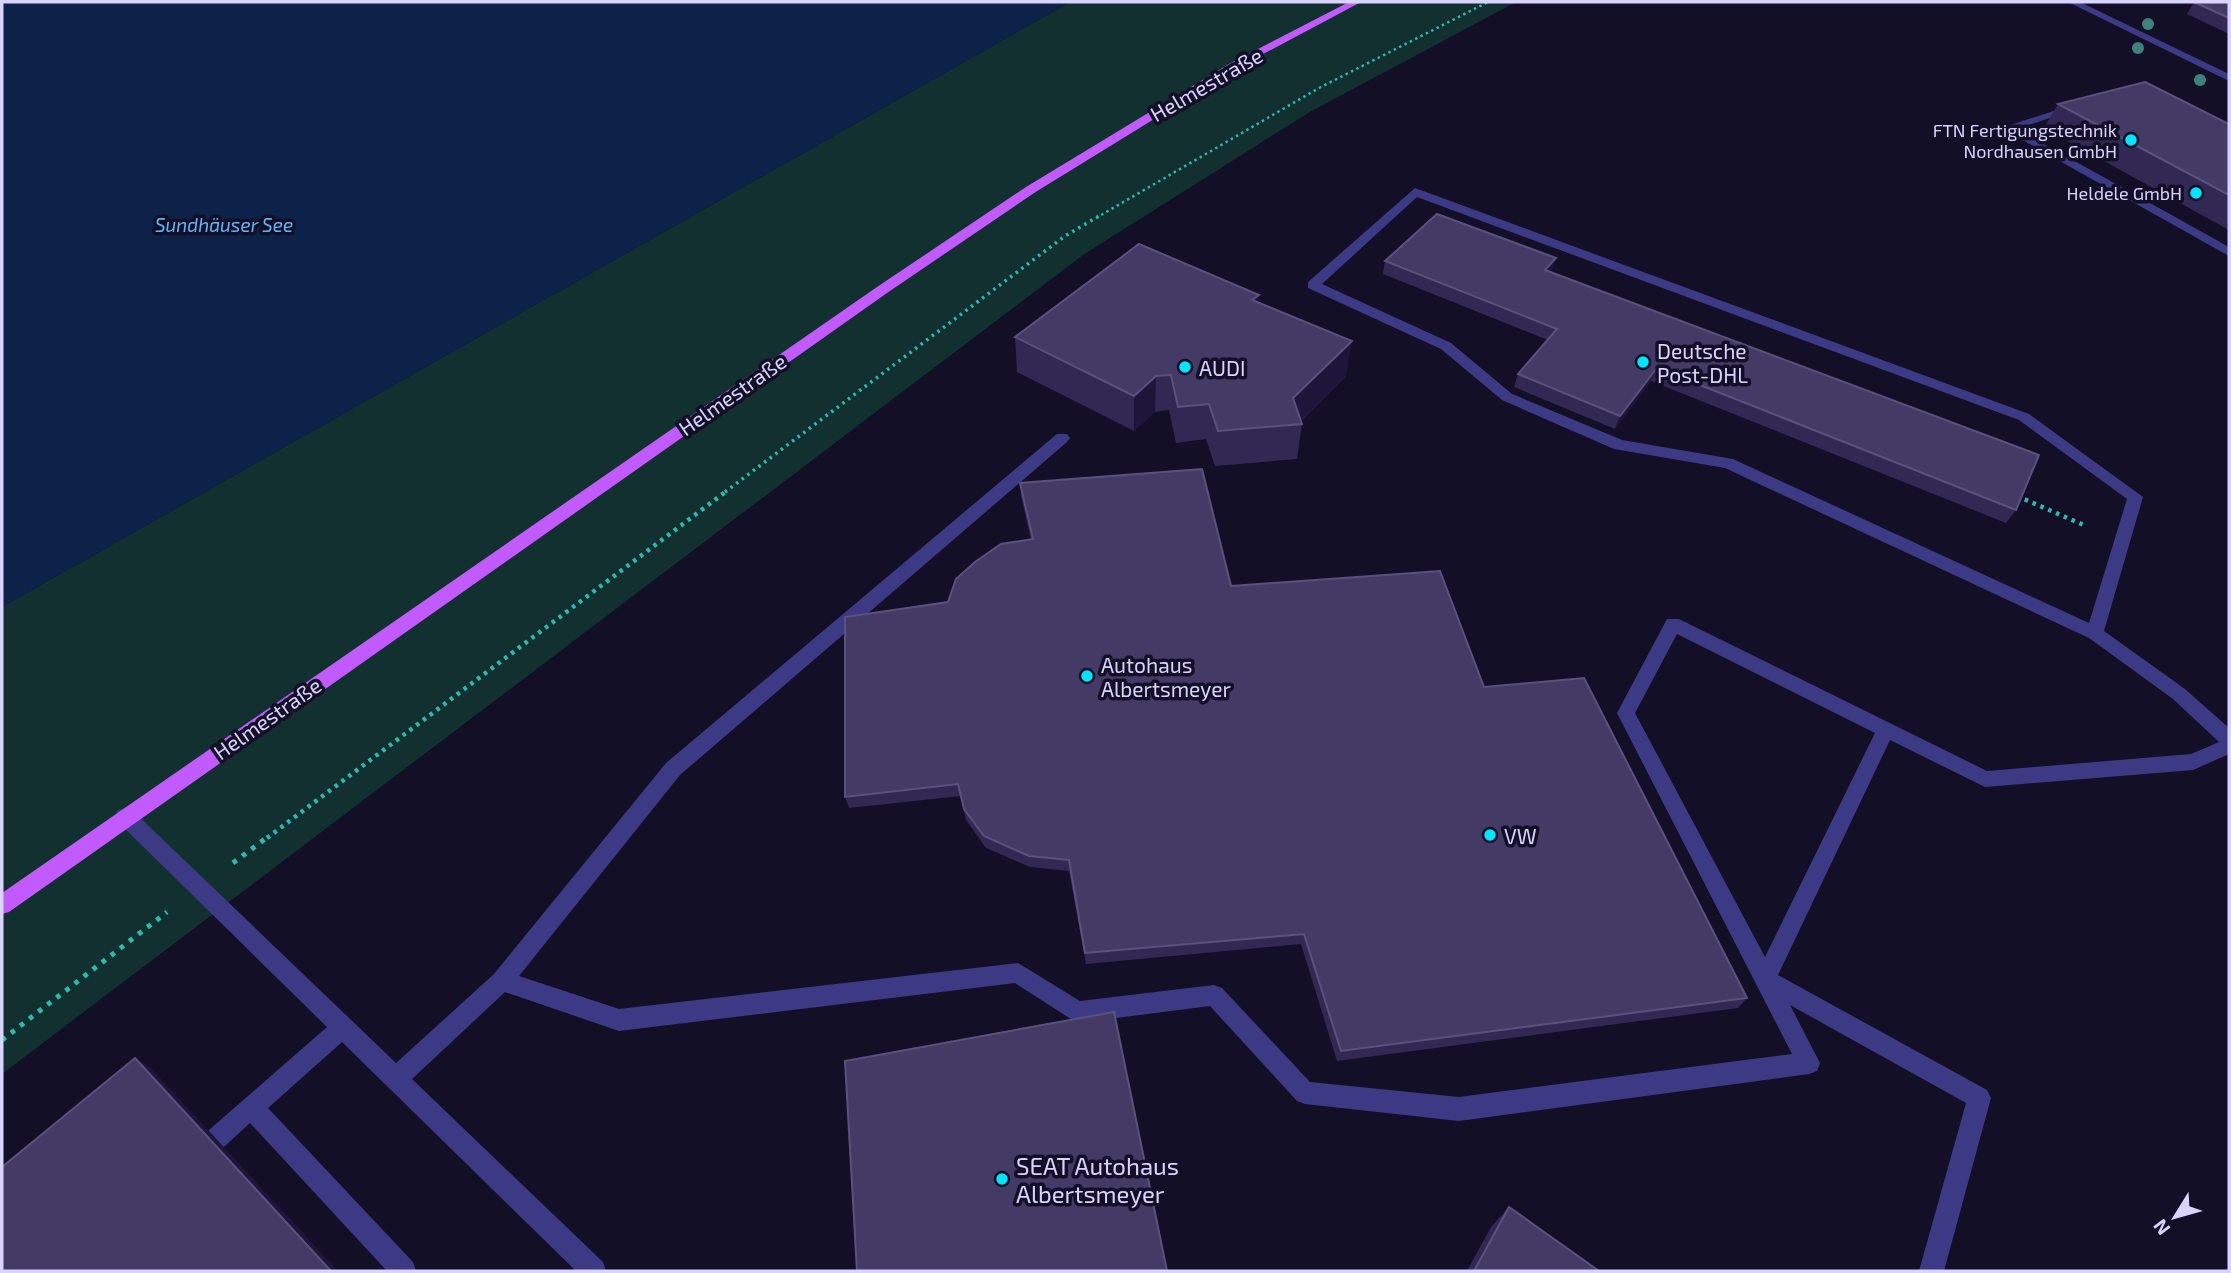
<svg xmlns="http://www.w3.org/2000/svg" width="2231" height="1273" viewBox="0 0 2231 1273" font-family="'Exo 2',sans-serif">
	<style>
		.green { fill: #12302f }
		.water { fill: #0c2248 }
		.lines { fill: none; stroke-linecap: round; stroke-linejoin: round }
		.path-far3 { stroke: #2fb8b0; stroke-width: 2.5; stroke-dasharray: 2.5 3.5; stroke-linecap: butt }
		.path-far2 { stroke: #2fb8b0; stroke-width: 3.5; stroke-dasharray: 2.5 4.5; stroke-linecap: butt }
		.path-far1 { stroke: #2fb8b0; stroke-width: 4.5; stroke-dasharray: 3.5 5; stroke-linecap: butt }
		.path { stroke: #2fb8b0; stroke-width: 5; stroke-dasharray: 4.5 7; stroke-linecap: butt }
		.minor { fill: #3d3a85; fill-rule: evenodd }
		.major { fill: #c25bff; fill-rule: evenodd }
		.tree { fill: #3d827b }
		.wall { fill: #312854 }
		.shaded-wall { fill: #1d163a }
		.building { fill: #433a66; stroke: #5a527e; stroke-width: 2 }
		.poi-dot { fill: #00e5ff; stroke: #130f26; stroke-width: 2.5 }
		.labels { text-anchor: middle; dominant-baseline: central; stroke-width: 7; stroke-linejoin: round; paint-order: stroke }
		.far-poi-label { font-size: 18px; fill: #d9d4ff; stroke: #130f26; text-anchor: end }
		.far-water-label { font-size: 19px; font-style: italic; fill: #62b6ff; stroke: #130f26 }
		.street-label { font-size: 21px; fill: #d9d4ff; stroke: #130f26 }
		.poi-label { font-size: 21px; fill: #d9d4ff; stroke: #130f26; text-anchor: start }
		.near-poi-label { font-size: 24px; fill: #d9d4ff; stroke: #130f26; text-anchor: start }
	</style>
	<rect width="100%" height="100%" fill="#130f26"/>
	<path class="green" d="M1070,2H1516L1308,113L1083,255L2,1074V607Z"/>
	<path class="water" d="M2,2H1070L2,607Z"/>
	<g class="lines">
		<path class="path-far3" d="M1096,218L1319,88L1488,2"/>
		<path class="path-far2" d="M725,492L1065,236L1099,216"/>
		<path class="path-far1" d="M2017,496L2086,526
			M267,838L728,490"/>
		<path class="path" d="M233,863L269,836
			M2,1040L167,912"/>
		<path class="minor" d="M2068,2H2080L2229,74V81Z
			M2072,105L2082,107L2017,129L2229,247V256L2001,128Z
			M1415,188L2029,414L2143,497L2104,631L2185,689L2229,728V754L2193,770L1985,787L1890,740L1778,975L1987,1090L1991,1098L1944,1271H1919L1966,1103L1790,1005L1820,1063L1817,1071L1809,1074L1459,1121L1305,1104L1297,1101L1210,1006L1077,1023L1015,983L619,1031L505,992L412,1079L603,1262L606,1271H576L342,1042L268,1108L413,1262L416,1271H387L250,1123L225,1146L217,1150L209,1146L205,1138L209,1130L327,1027L118,822L115,816L118,810L125,808L132,810L396,1063L494,974L666,763L1057,434H1067L1070,438L1067,442L680,775L519,976L619,1009L1018,963L1080,1001L1214,985L1222,988L1310,1082L1459,1097L1792,1054L1617,713L1667,619H1679L1987,771L2191,754L2219,742L2173,699L2089,638L1725,468L1614,449L1502,400L1441,349L1308,288V282ZM1417,197L2019,420L2127,499L2089,623L1733,459L1622,440L1512,394L1451,343L1322,284ZM1677,634L1875,733L1765,957L1635,713Z"/>
		<path class="major" d="M1349,2H1361L1237,68L1034,193L887,293L9,912L2,914V893L877,287L1026,187L1229,64Z"/>
	</g>
	<g class="tree">
		<circle cx="2148" cy="24" r="6"/>
		<circle cx="2138" cy="48" r="6"/>
		<circle cx="2200" cy="80" r="6"/>
	</g>
	<path class="wall" d="M2194,2H2229V34L2187,14Z
		M2058,104L2229,124V230L2044,128Z
		M1385,261L1552,271L1551,272L2016,510L2006,523L1651,381L1615,429L1514,387L1518,374L1548,340L1383,274Z
		M1258,302L1346,376L1301,421L1302,424L1297,459L1215,466L1206,439L1176,443L1169,410L1155,412L1134,431L1017,372L1015,337Z
		M1020,483L1231,586L1484,687L1747,998L1738,1008L1337,1061L1301,944L1086,964L1069,871L1030,867L986,848L966,820L961,796L849,808L845,797L948,602L1031,540L1021,496Z
		M1509,1207L1599,1271H1467L1491,1227Z"/>
	<path class="shaded-wall" d="M1556,258L1552,271L1541,283L1545,270Z
		M1259,295L1255,329L1252,300Z
		M1352,341L1346,376L1297,424L1293,398Z
		M1657,368L1651,381L1615,429L1620,416Z
		M1156,376L1155,412L1134,431V396Z
		M135,1058L151,1068L338,1271H331Z"/>
	<path class="building" d="M2194,2H2229V18Z
		M2145,82L2229,124V195L2058,104Z
		M1437,214L1556,258L1545,270L2039,455L2016,510L1657,368L1620,416L1518,374L1557,329L1385,261Z
		M1139,244L1259,295L1252,300L1352,341L1293,398L1302,424L1218,431L1209,404L1178,407L1171,375L1156,376L1134,396L1015,337Z
		M1202,469L1231,586L1440,571L1484,687L1584,678L1747,998L1341,1051L1304,934L1085,953L1069,860L1029,856L984,836L964,809L958,784L845,797V617L948,602L956,579L975,562L1001,544L1033,539L1020,483Z
		M1114,1012L1167,1271H857L845,1061Z
		M135,1058L331,1271H2V1167Z
		M1509,1207L1599,1271H1474Z"/>
	<g class="poi-dot">
		<circle cx="2131" cy="140" r="7"/>
		<circle cx="2196" cy="193" r="7"/>
		<circle cx="1643" cy="362" r="7"/>
		<circle cx="1185" cy="367" r="7"/>
		<circle cx="1087" cy="676" r="7"/>
		<circle cx="1490" cy="835" r="7"/>
		<circle cx="1002" cy="1179" r="7"/>
	</g>
	<g class="labels">
		<g class="far-poi-label">
			<text x="2117" y="130">FTN Fertigungstechnik<tspan x="2117" dy="21">Nordhausen GmbH</tspan></text>
			<text x="2182" y="193">Heldele GmbH</text>
		</g>
		<g class="far-water-label">
			<text x="224" y="224">Sundhäuser See</text>
		</g>
		<g class="street-label">
			<text transform="translate(1206 84) rotate(-30)">Helmestraße</text>
			<text transform="translate(732 394) rotate(-35)">Helmestraße</text>
			<text transform="translate(267 718) rotate(-35)">Helmestraße</text>
		</g>
		<g class="poi-label">
			<text x="1657" y="350">Deutsche<tspan x="1657" dy="24">Post-DHL</tspan></text>
			<text x="1199" y="367">AUDI</text>
			<text x="1101" y="664">Autohaus<tspan x="1101" dy="24">Albertsmeyer</tspan></text>
			<text x="1504" y="835">VW</text>
		</g>
		<g class="near-poi-label">
			<text x="1016" y="1165">SEAT Autohaus<tspan x="1016" dy="28">Albertsmeyer</tspan></text>
		</g>
	</g>
	<rect width="2231" height="1273" fill="none" stroke="#d9d4ff" stroke-width="7"/>
	<g transform="translate(2175 1217) rotate(233)" stroke="#130f26" stroke-width="5" paint-order="stroke">
	<path d="M0-5L12 26L0 18L-12 26Z" fill="#d9d4ff"/>
	<text y="-10" font-size="19" font-weight="bold" text-anchor="middle" fill="#d9d4ff">N</text>
	</g>
</svg>
